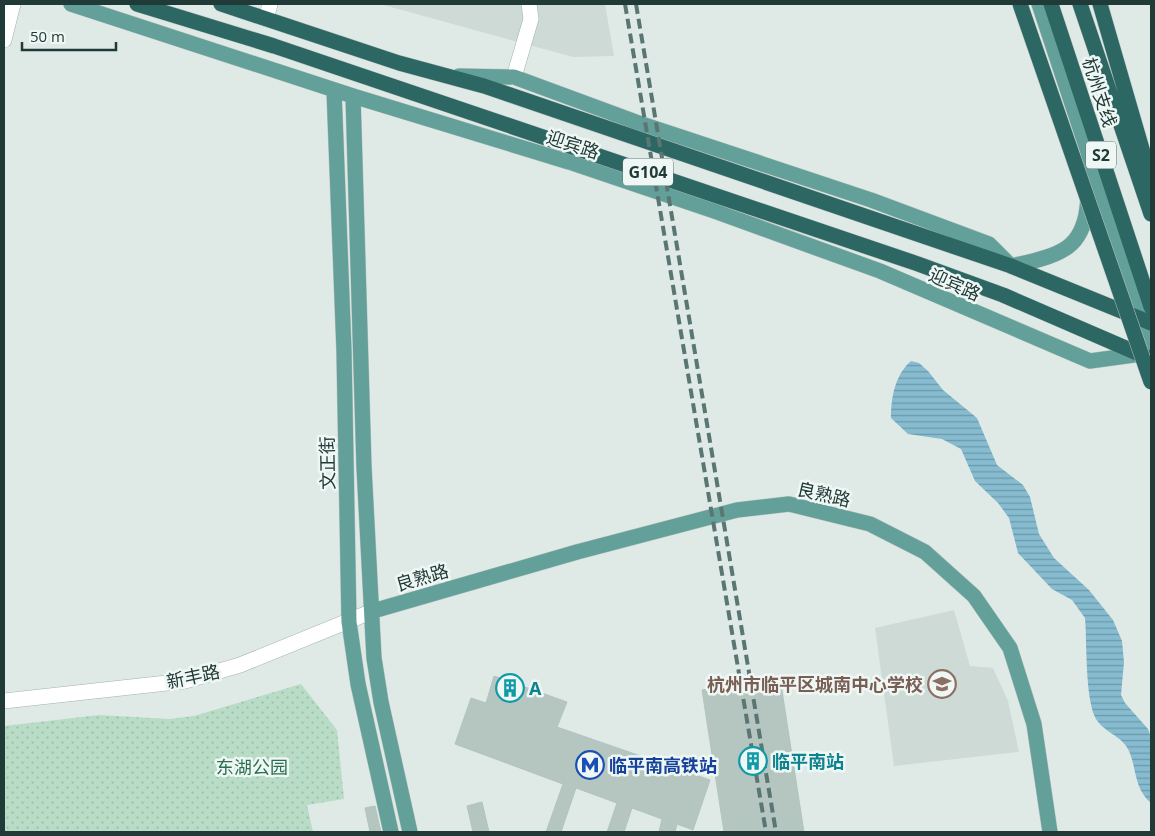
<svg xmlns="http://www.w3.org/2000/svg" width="1155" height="836" viewBox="0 0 1155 836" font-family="'Open Sans','Noto Sans SC',sans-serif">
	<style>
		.built { fill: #cddad6 }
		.park { fill: url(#park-dots) }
		.water { fill: url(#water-rules) }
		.building { fill: #b5c5c0; stroke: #b2c4bf }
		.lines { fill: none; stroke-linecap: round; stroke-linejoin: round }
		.minor-casing { stroke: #a2b2af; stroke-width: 16 }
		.major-casing { stroke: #bcc4c3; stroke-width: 16 }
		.highway-casing { stroke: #bcc4c3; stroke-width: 16 }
		.minor { stroke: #fff; stroke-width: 15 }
		.major { stroke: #63a099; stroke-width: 15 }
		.highway { stroke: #2c6763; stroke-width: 15 }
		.rail { stroke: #5a7673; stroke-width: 4; stroke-dasharray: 10 5; stroke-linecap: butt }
		.highway-bridge-casing { stroke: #bcc4c3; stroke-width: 16; stroke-linecap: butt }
		.highway-bridge { stroke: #2c6763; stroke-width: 15 }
		.labels { text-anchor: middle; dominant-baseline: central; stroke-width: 5; stroke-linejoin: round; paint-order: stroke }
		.shield { fill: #eff7f4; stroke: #5e7370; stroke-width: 1 }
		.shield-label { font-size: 16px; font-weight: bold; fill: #203a37 }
		.street-label { font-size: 18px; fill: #203a37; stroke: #eff7f4 }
		.education-label { font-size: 18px; font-weight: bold; fill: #785e54; stroke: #eff7f4; text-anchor: end }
		.culture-label { font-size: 18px; font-weight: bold; fill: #0d838f; stroke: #eff7f4; text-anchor: start }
		.transit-label { font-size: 18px; font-weight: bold; fill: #164399; stroke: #eff7f4; text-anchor: start }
		.park-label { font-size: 18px; fill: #2a7150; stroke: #eff7f4 }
	</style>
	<defs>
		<pattern id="park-dots" width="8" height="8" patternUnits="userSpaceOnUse" patternTransform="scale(1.25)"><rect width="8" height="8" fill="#b8dcc6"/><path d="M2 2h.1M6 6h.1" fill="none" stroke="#9ebeab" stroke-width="1.8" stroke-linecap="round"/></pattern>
		<pattern id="water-rules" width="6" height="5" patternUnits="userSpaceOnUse" patternTransform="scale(1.25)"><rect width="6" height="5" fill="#86bbd0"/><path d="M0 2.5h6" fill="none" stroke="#6d99aa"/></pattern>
	</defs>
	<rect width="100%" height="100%" fill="#dfeae7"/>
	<path class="built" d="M380,4H605L614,56L573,57Z
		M954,610L970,666L993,668L1008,701L1019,752L894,766L875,628Z"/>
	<path class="park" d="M301,684L337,730L344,799L307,805L313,832H4V726L99,715L169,719L194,716Z"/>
	<path class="water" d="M911,361L919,363L928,371L943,390L977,418L997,465L1023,485L1030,497L1039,534L1054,558L1089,590L1113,620L1122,641L1124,662L1121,695L1125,703L1148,729L1151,737V803C1134,788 1137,770 1129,751C1122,735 1102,732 1095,717C1085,696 1087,642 1085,618L1072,600L1052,589L1018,553L1009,518L998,503L975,481L961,449L942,439L908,434L891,418C891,397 895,375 911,361Z"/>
	<path class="building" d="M494,676L567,702L557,727L710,780L693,830L677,824L675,832H659L662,819L632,808L624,832H607L617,803L576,788L561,832H546L563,784L455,744L471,698L486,703Z
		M780,678L804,832H724L702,690Z
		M482,802L489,832H473L467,806Z
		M375,806L381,832H370L365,808Z"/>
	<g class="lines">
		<defs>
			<path id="minor" d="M266,19L270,4
				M4,40L13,4
				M514,77L531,19L529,4
				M4,701L185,681L240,665L373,611"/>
			<path id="major" d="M71,4L353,96L569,162L714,211L880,271L1090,361L1141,354
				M1039,4L1151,343
				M459,76L514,77L636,122L871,200L989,244L1011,266C1028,262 1048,259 1063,250C1096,232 1087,180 1088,149
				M334,90L344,351L349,622L358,684L391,832
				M353,96L364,467L374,658L381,702L410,832
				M373,611L577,552L737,510L789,504L870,524L925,552L974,596L1010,648L1034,724L1050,832"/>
			<path id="highway" d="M137,4L274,46L918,264L1003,295L1151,359
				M221,4L399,63L484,86L1011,266L1151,323
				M1051,4L1151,307
				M1080,4L1151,214
				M1100,4L1151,180"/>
		</defs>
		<use href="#minor" class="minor-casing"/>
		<use href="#major" class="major-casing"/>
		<use href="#highway" class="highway-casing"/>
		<use href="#minor" class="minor"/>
		<use href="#major" class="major"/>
		<use href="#highway" class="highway"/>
		<path class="rail" d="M625,4L766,832
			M636,4L776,832"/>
		<defs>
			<path id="highway-bridge" d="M1020,4L1151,382"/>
		</defs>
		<use href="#highway-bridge" class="highway-bridge-casing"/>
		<use href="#highway-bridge" class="highway-bridge"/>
	</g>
	<defs>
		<symbol id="school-ring" viewBox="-11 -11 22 22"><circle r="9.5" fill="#eff7f4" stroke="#8d6e63" stroke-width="1.5"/><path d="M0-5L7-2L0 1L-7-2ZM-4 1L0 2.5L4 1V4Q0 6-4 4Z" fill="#8d6e63"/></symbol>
		<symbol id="building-ring" viewBox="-11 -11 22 22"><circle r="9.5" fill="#eff7f4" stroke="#0f9aa8" stroke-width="1.5"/><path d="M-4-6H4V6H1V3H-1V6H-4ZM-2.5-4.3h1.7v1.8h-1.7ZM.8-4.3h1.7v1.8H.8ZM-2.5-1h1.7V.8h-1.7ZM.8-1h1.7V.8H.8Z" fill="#0f9aa8"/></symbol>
		<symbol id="metro-ring" viewBox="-11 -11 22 22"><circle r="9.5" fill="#eff7f4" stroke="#1a4fb4" stroke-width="1.5"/><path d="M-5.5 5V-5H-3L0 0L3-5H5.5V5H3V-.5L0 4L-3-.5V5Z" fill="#1a4fb4"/></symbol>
	</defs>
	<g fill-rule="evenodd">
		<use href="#school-ring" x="926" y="668" width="32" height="32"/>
		<use href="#building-ring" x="494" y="672" width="32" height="32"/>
		<use href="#building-ring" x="737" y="745" width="32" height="32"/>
		<use href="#metro-ring" x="574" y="749" width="32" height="32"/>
	</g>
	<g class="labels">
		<g class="shield">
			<rect x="1086" y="141.5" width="30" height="27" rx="4"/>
			<rect x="623" y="158.5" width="50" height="27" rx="4"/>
		</g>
		<g class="shield-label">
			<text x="1101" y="155">S2</text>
			<text x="648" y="172">G104</text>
		</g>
		<g class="street-label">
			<text transform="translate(1100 92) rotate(72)">杭州支线</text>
			<text transform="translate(573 144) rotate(18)">迎宾路</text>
			<text transform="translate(955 284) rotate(24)">迎宾路</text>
			<text transform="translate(327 463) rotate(-91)">文正街</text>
			<text transform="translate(824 494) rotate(13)">良熟路</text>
			<text transform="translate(422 577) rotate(-16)">良熟路</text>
			<text transform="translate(193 676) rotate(-12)">新丰路</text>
		</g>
		<g class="education-label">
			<text x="923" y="684">杭州市临平区城南中心学校</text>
		</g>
		<g class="culture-label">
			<text x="529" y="688">A</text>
			<text x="772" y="761">临平南站</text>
		</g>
		<g class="transit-label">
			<text x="609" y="765">临平南高铁站</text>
		</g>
		<g class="park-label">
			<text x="252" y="767">东湖公园</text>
		</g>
	</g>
	<rect width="1155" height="836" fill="none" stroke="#203a37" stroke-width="10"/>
	<path d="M22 42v8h94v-8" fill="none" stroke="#203a37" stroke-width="2.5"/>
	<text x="30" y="42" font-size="15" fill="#203a37" stroke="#eff7f4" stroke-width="4" paint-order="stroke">50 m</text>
</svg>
